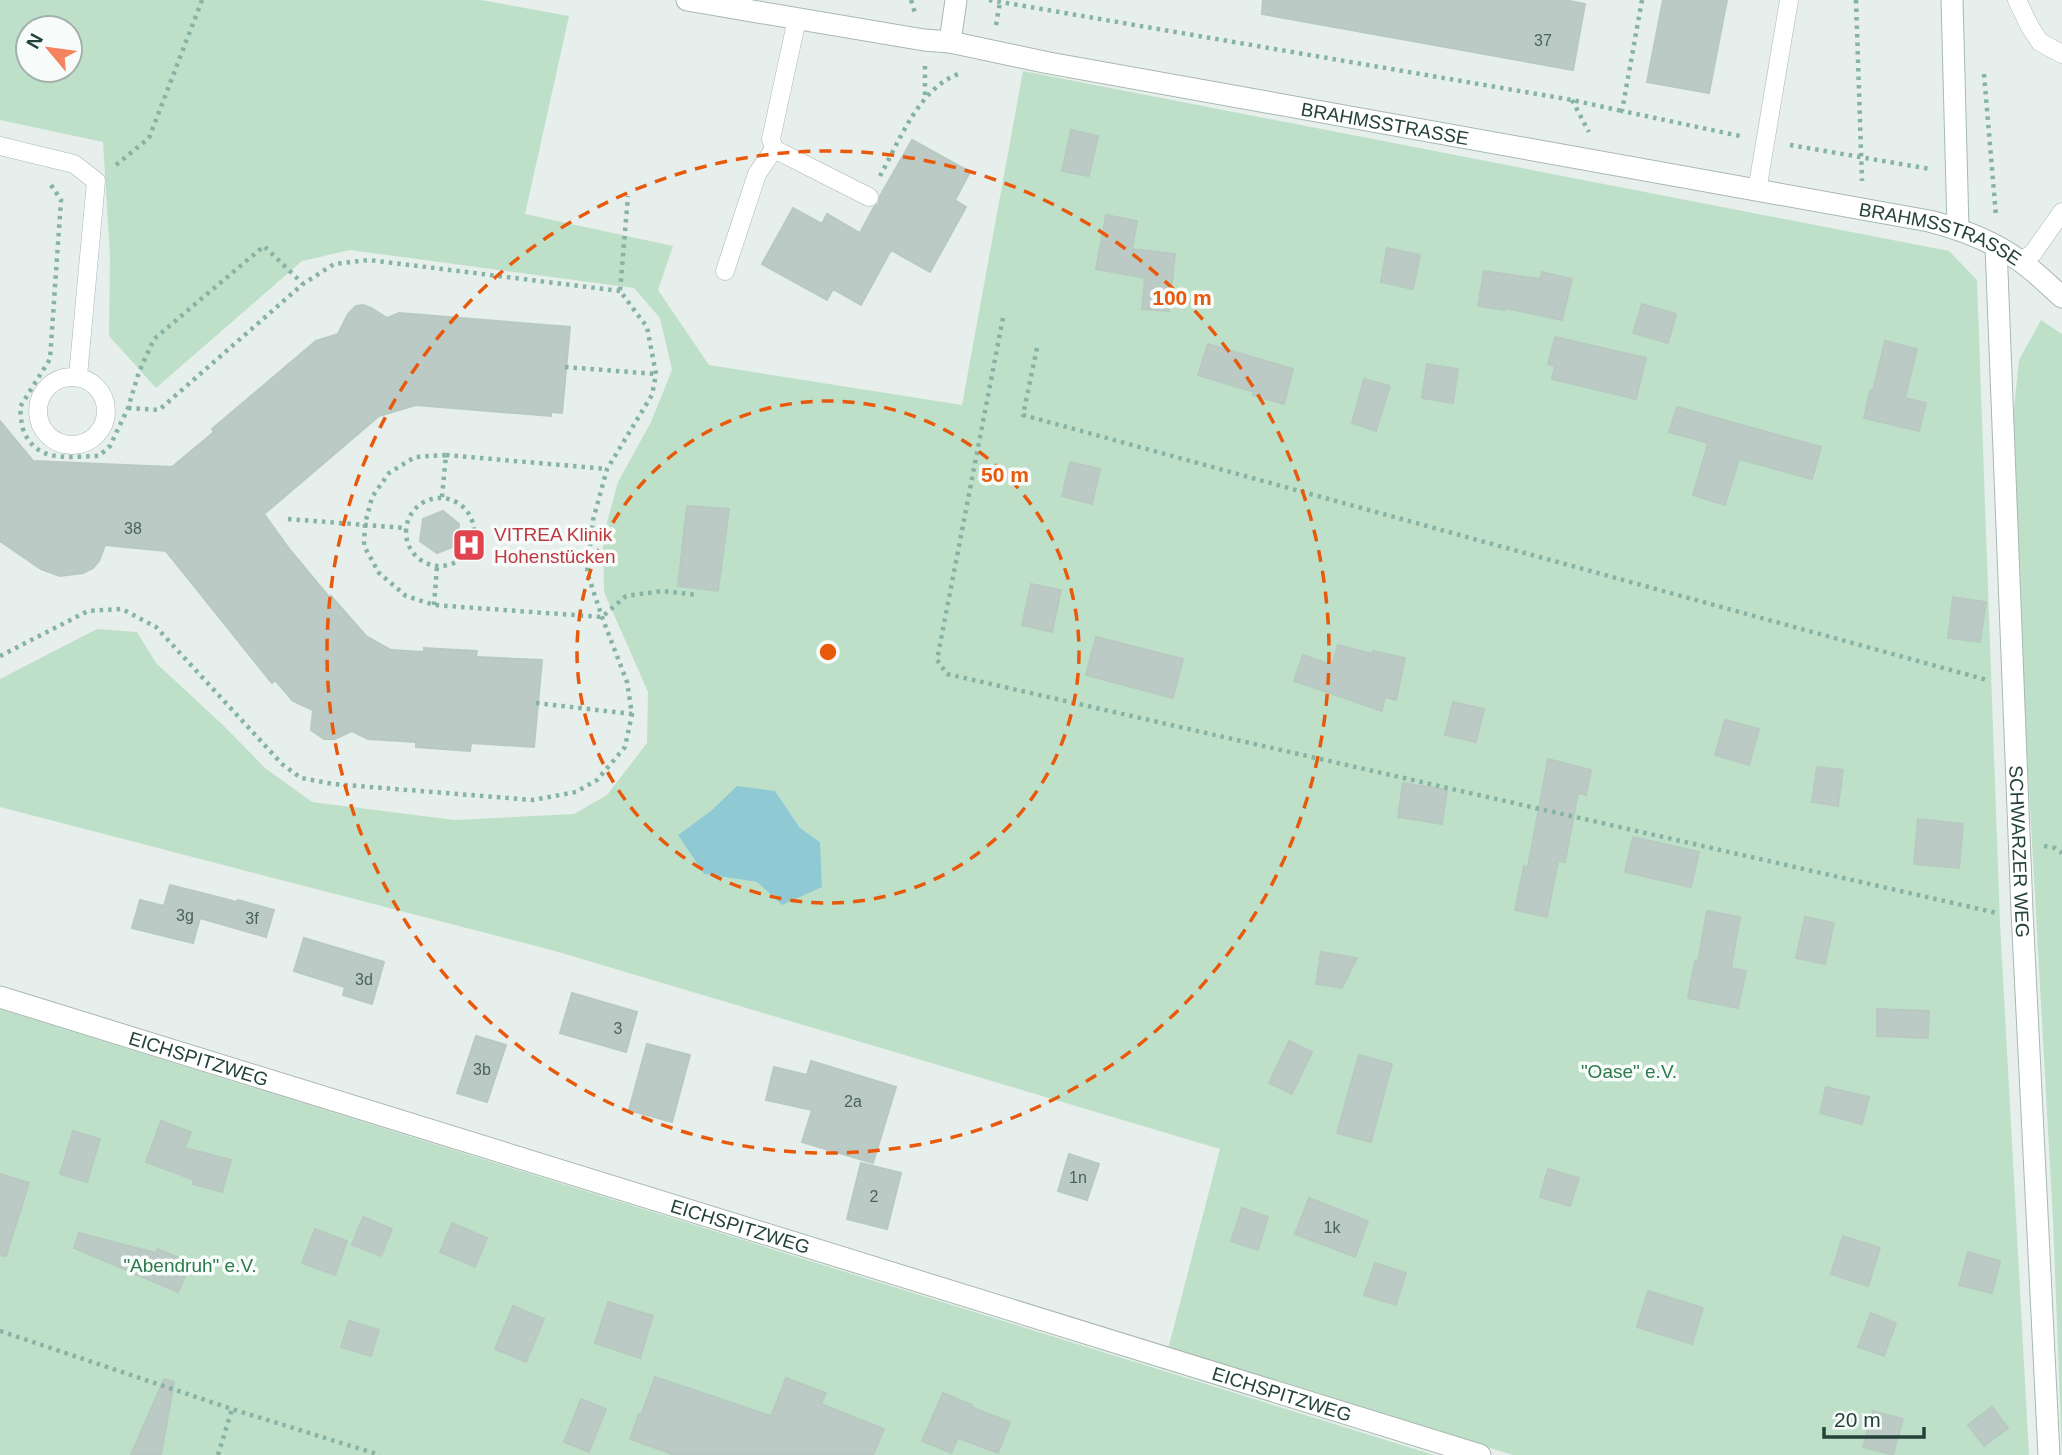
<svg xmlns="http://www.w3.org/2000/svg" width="2062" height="1455" viewBox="0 0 2062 1455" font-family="Helvetica,sans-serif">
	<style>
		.green { fill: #bfe0c8; fill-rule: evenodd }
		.water { fill: #8ec9d4 }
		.building { fill: #bbcac4; stroke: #b8c9c2; stroke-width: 2 }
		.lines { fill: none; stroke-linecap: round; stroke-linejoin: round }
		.lane-casing { stroke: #a8b8b2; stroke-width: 19 }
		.street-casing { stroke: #a8b8b2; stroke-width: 23 }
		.secondary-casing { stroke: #a4bbb3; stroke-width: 23 }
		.path { stroke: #86b3a5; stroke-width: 4.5; stroke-dasharray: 3.5 5; stroke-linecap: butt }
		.lane { stroke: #fff; stroke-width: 18 }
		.street { stroke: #fff; stroke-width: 21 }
		.secondary { stroke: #fff; stroke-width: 21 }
		.ring { fill: none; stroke: #e8590c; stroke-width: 3.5; stroke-dasharray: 12 9 }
		.labels { text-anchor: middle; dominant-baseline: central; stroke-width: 7; stroke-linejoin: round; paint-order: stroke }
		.number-label { font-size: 16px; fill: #4a645c }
		.street-label { font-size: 19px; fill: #24423a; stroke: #f7fbf9 }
		.health-label { font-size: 19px; fill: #be3a42; stroke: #f7fbf9; text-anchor: start }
		.park-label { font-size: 19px; fill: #2d7a4b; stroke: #f7fbf9 }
		.centre { fill: #e8590c; stroke: #f7fbf9; stroke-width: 3.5 }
		.ring-label { font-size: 21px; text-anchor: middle; font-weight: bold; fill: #e8590c; stroke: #f7fbf9; stroke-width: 7; stroke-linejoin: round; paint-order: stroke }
	</style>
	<rect width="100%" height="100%" fill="#e6efeb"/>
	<path class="green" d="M0,0H481L569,16L525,214L673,246L658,290L709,365L962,405L1023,71L1949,251L1977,280L2000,923L2029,1455H1513L1168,1349L1220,1149L555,951L0,807V679L97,629L137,632L156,663L224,726L265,768L312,802L455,820L574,814L607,795L647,743L648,692L604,592L603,537L618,482L651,422L672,370L660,318L634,288L350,250L302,261L156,388L109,336L110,255L103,142L0,120ZM28,28H70V70H28ZM775,791L800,828L820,842L782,905L757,882L704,874L678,835L712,810Z
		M2041,320L2062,334V1455L2053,1220L2010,447L2019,360Z
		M0,1009L1434,1455H0Z"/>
	<path class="water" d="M737,786L775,791L800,828L820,842L822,887L782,905L757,882L704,874L678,835L712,810Z"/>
	<path class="building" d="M1263,0H1564L1585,4L1573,70L1262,14Z
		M1663,0H1727L1709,93L1647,82Z
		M1071,130L1098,136L1089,176L1062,171Z
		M912,140L970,172L955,200L966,207L930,272L891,250L861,305L833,289L827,300L762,264L793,208L822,224L827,214L860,233L874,207L879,203L880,196Z
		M1106,215L1137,221L1132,249L1175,254L1169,311L1142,309L1145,278L1096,269Z
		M1387,248L1420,255L1413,289L1381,282Z
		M1484,271L1540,279L1542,272L1572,279L1562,320L1505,308V310L1478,306Z
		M1642,304L1676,314L1668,343L1633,333Z
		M363,305L371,308L387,318L399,313L570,327L562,413L551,412V416L416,405L379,416L264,514L290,550L329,597L331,596L366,636L391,650L424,652V648L477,651L476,657L542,660L534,747L471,743L470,751L416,747V742L368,739L352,731L335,739H324L311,730L313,710L293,701L275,680L272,683L166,551L105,545L99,561L93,568L83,573L60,576L41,569L0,541V421L33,461L172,467L214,432L212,429L316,341L338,334L348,314L356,306Z
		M1555,337L1646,358L1636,399L1552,379L1555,366L1548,364Z
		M1885,341L1917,349L1905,398L1926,403L1919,431L1864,418L1870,390H1873Z
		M1208,344L1293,369L1284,404L1253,395L1254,392L1198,375Z
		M1427,364L1458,369L1453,403L1422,398Z
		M1364,379L1390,386L1376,431L1352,423Z
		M1677,407L1821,447L1812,479L1739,459L1725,505L1693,495L1708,443L1669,432Z
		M1070,462L1100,469L1092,504L1062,496Z
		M687,506L729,509L718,591L678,586Z
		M443,511L459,524L457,545L437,553L420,541L423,519Z
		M1031,584L1061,590L1052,632L1022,625Z
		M1953,597L1986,602L1980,642L1948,638Z
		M1096,637L1183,659L1173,698L1086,675Z
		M1338,645L1372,654L1373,651L1405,658L1396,700L1385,697L1382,711L1294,681L1303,655L1332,665Z
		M1453,702L1484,709L1476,742L1445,735Z
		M1725,720L1759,729L1749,765L1715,755Z
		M1548,759L1591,770L1586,795L1578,793L1565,862L1558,861L1547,917L1515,910L1524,866L1528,867Z
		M1817,767L1843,770L1838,806L1812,802Z
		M1403,783L1447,790L1442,824L1398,817Z
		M1918,819L1963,824L1959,868L1914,864Z
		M1633,837L1699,852L1691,887L1625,872Z
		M170,885L237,902L238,900L274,910L266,937L200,918L193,943L132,928L140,900L164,906Z
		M1707,911L1740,917L1731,968L1746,971L1738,1008L1688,998L1695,961L1698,962Z
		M1805,917L1834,923L1825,964L1796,958Z
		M304,938L384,962L372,1004L343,995L345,987L294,971Z
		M1321,952L1357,958L1342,988L1316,984Z
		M572,993L637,1012L626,1052L560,1033Z
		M1877,1009L1929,1011L1928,1038L1877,1036Z
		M476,1036L506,1045L487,1102L457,1093Z
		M1289,1041L1312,1052L1292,1094L1269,1083Z
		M647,1044L690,1055L672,1122L629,1110Z
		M1359,1055L1392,1064L1371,1142L1337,1133Z
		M811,1061L896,1087L873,1163L802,1142L812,1110L766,1100L774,1067L807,1075Z
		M1826,1087L1869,1097L1862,1124L1820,1113Z
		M161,1121L191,1132L185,1148L231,1160L222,1192L193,1184L194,1180L146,1162Z
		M73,1131L100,1139L87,1182L60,1174Z
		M1069,1154L1099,1164L1087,1200L1058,1191Z
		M861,1163L901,1173L887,1229L847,1219Z
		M1548,1169L1579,1178L1570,1206L1540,1197Z
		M0,1174L29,1183L6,1256L0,1255Z
		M1309,1198L1368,1221L1355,1257L1295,1234Z
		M1242,1208L1268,1217L1258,1250L1231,1241Z
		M363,1217L392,1229L381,1256L352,1245Z
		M452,1223L487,1238L475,1267L440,1252Z
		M315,1229L347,1241L335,1275L302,1263Z
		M79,1233L156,1253L158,1249L191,1263L178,1292L74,1248Z
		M1843,1236L1880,1248L1868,1286L1831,1274Z
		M1968,1252L2000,1261L1992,1293L1959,1285Z
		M1375,1263L1406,1273L1396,1305L1364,1295Z
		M1648,1291L1703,1308L1692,1344L1637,1327Z
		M608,1302L653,1316L640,1358L595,1343Z
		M513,1306L544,1319L526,1362L495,1349Z
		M1871,1313L1896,1323L1884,1356L1858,1347Z
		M349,1321L379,1330L371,1356L341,1347Z
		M655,1377L771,1416L786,1378L826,1393L821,1404L884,1429L873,1455H675L630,1439L639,1414L641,1415Z
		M164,1379L174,1382L161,1455H131Z
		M943,1393L972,1405L971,1407L1010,1422L998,1453L958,1438L951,1453L922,1441Z
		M581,1399L606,1409L589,1452L564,1442Z
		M1992,1407L2008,1428L1984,1446L1968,1425Z
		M1873,1411L1903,1419L1893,1455L1863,1447Z"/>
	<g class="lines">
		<defs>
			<path id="lane" d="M2017,0L2030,27L2040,42L2062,54
				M797,19L771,139L774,149L869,197
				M0,146L74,164L96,181L78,376
				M1757,191L1789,0
				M2021,261L2033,253L2062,212
				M725,271L757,174L774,149
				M38 411a34 34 0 1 1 68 0a34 34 0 1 1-68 0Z"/>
			<g id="street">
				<path id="s1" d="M687,0L924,40L950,42L1049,63L1929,221C1961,229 1993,241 2020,261C2035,271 2048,285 2062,297"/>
				<path d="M950,42L956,0"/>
				<path id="s2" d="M1996,246L2022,911L2049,1455"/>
				<path id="s3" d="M0,997L1480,1455"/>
			</g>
			<path id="secondary" d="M1952,0L1958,228"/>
		</defs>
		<use href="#lane" class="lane-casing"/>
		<use href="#street" class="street-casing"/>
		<use href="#secondary" class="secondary-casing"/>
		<path class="path" d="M911,0L915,13
			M989,0L1572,100L1622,111
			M1642,0L1622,111L1740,136
			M1856,0L1862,181
			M996,25L1000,2
			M925,66V95
			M1984,74L1996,216
			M1572,100L1589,132
			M1790,145L1930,169
			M116,165L149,138L202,0
			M880,176C900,140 919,87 961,73
			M51,185L61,200L50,359L20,407C21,415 21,427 25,434C40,464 71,456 99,456L110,446L128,408L139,372L154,339L264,246L303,284
			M1003,318L937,660L947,674L1997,913
			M1037,348L1023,415L1987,680
			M565,367L656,374
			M128,408L159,410L303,284L334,264L369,260L620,291
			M446,455L607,469
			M442,497L446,455L415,457L389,473L372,497L365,524L364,546L379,573L406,596L434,605L602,617L626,596L662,591L698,595
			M406 532a34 34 0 1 1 68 0a34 34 0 1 1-68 0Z
			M288,519L405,528
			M434,605L437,567
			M0,656L88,611L122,609L156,627L282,764L301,778L333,784L533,800L576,792L597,780L625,747L632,714L627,682L602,617L587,572L593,520L607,469L652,395L656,374L647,327L620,291L628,196
			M536,703L632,714
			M2044,846L2055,848L2062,853
			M0,1331L232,1409L380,1455
			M218,1455L232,1409"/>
		<use href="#lane" class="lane"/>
		<use href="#street" class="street"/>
		<use href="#secondary" class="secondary"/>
	</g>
	<g class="ring">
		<circle cx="828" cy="652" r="251"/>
		<circle cx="828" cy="652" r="501"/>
	</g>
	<defs>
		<symbol id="hospital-square" viewBox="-11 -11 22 22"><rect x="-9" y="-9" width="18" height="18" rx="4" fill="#e0444e" stroke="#f7fbf9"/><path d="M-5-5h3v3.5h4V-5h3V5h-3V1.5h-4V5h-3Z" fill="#fff"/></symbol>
	</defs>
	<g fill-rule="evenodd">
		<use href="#hospital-square" x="450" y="526" width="38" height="38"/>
	</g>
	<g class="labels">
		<g class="number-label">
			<text x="1543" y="40">37</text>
			<text x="133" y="528">38</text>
			<text x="185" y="915">3g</text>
			<text x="252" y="918">3f</text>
			<text x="364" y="979">3d</text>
			<text x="618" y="1028">3</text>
			<text x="482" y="1069">3b</text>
			<text x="853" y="1101">2a</text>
			<text x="1078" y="1177">1n</text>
			<text x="874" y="1196">2</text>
			<text x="1332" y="1227">1k</text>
		</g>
		<g class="street-label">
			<text stroke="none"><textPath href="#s1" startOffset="709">BRAHMSSTRASSE</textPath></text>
			<text stroke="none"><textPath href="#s1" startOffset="1276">BRAHMSSTRASSE</textPath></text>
			<text stroke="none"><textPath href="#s2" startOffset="606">SCHWARZER WEG</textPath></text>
			<text stroke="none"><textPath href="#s3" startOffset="208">EICHSPITZWEG</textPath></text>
			<text stroke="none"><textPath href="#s3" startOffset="775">EICHSPITZWEG</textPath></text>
			<text stroke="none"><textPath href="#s3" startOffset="1342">EICHSPITZWEG</textPath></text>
		</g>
		<g class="health-label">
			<text x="494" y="534">VITREA Klinik<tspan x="494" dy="22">Hohenstücken</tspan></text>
		</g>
		<g class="park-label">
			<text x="1629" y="1071">"Oase" e.V.</text>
			<text x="190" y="1265">"Abendruh" e.V.</text>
		</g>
	</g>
	<circle cx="828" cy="652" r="10" class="centre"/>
	<g class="ring-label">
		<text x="1182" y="305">100 m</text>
		<text x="1005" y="482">50 m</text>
	</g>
	<g transform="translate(49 49) rotate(299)"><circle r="33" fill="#f7fbf9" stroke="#a3b1ad" stroke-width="2"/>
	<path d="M0-5L12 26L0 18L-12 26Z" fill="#f4845f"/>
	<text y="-10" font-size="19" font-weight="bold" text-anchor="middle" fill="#24423a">N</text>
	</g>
	<path d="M1824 1427v10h100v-10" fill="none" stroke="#24423a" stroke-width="3.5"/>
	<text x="1834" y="1427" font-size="21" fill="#24423a" stroke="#f7fbf9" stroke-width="5" paint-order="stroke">20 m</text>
</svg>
